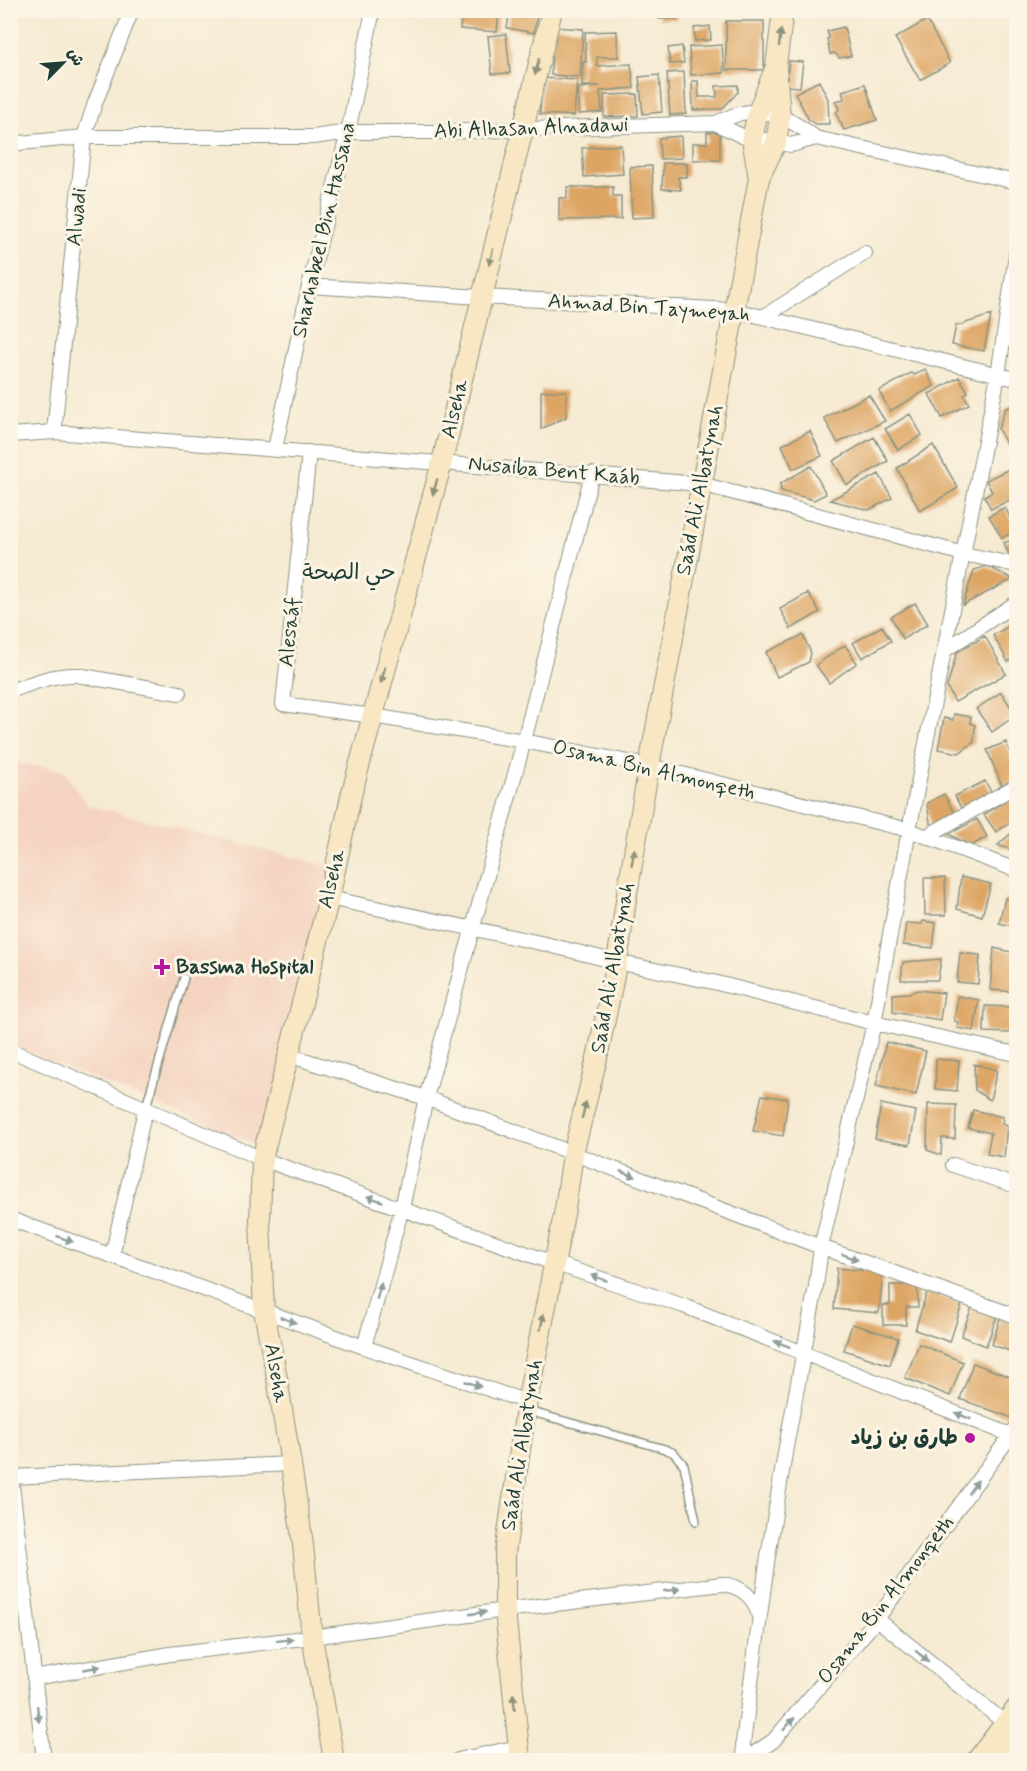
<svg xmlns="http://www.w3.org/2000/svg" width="1027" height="1771" viewBox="0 0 1027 1771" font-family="Mynerve,'Playpen Sans Arabic',sans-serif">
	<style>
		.built { fill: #f4d3c0 }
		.building { fill: #dda564 }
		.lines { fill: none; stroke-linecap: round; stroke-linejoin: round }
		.lane-casing { stroke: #8a9483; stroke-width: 10 }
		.street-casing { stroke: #8a9483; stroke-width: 16 }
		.secondary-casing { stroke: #8a9483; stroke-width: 22 }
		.lane { stroke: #fff; stroke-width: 7 }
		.street { stroke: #fff; stroke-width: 14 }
		.secondary { stroke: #f9e7c3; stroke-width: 20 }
		.oneway { fill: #8c927c }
		.oneway2 { fill: #8f9e9a }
		.poi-dot { fill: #b5179e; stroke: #fcf5e5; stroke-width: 2 }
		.labels { text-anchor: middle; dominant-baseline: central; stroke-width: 6; stroke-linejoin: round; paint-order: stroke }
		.street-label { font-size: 21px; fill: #1f3d34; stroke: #fcf5e5 }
		.poi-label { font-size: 21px; font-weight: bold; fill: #1f3d34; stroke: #fcf5e5; text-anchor: start }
		.neighbourhood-label { font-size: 22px; fill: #1f3d34; stroke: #fcf5e5 }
	</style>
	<rect width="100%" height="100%" fill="#fcf5e5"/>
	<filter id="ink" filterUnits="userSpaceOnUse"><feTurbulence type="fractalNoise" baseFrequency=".0167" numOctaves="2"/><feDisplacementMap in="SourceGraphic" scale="12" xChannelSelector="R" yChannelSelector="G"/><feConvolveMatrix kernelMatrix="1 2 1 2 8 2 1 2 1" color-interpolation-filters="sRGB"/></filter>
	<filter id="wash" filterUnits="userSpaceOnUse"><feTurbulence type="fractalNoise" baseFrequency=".008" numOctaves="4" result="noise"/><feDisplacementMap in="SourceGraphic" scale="24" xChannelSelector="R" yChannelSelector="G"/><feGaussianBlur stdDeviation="1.35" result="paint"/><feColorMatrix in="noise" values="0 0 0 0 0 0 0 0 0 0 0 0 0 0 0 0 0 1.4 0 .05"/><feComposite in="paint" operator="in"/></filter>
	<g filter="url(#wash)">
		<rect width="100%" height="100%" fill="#f6ead2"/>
		<path class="built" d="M10,762L63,770L87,805L339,869L267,1149L11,1045Z"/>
		<g id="blocks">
			<path class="building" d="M462,10H499L497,32L460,29Z
				M510,10H538L534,33L507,28Z
				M659,10H678V19H659Z
				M927,20L950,63L920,80L895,38Z
				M726,21H764V70H726Z
				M710,26L711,40L695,41L694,28Z
				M553,27L583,29L580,77L551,75Z
				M844,27L851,56L839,58L835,53L830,54L827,39L829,38L827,31Z
				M617,31L618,57H597V66L631,64L634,88L600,91L602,112L579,114L577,88L600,86H582L583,62H586L585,32Z
				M506,34L510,73L492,74L488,36Z
				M722,45L724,73L691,75L689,47Z
				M682,46L684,63L670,64L668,48Z
				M789,61L803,62L800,87L786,86Z
				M684,72L686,114L670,115L667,73Z
				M659,75L662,112L643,114L639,77Z
				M542,78L577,80L574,116L540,114Z
				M692,81H698L699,97H717L716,86L738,85V92L722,109L693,110Z
				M819,81L828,99L829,124H815L809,120L795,93Z
				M865,84L877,120L844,130L836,113L839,109L835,101L844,99L842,91Z
				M637,94L638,116L604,117V95Z
				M707,132H720V160H693V143H707Z
				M681,136L682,158L660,159L659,138Z
				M621,145L623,174L584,177L582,148Z
				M663,163H687V177H678L681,190L662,189Z
				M652,166L654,217L632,218L630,167Z
				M567,187H613V196H621V219L559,220V198H567Z
				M991,315L984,351L952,345L956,326Z
				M925,369L934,386L890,411L879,391L911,373L915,375Z
				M959,377L968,392L964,395L969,404L942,418L929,394Z
				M541,391H566V417L541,429Z
				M869,395L885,421L838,443L824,418Z
				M1014,404L1016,407V443L1008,447L998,429L1005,409Z
				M910,414L922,435L898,450L885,429Z
				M810,431L822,456L793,469L782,445Z
				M874,437L888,461L847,485L833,461Z
				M933,445L958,488L920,511L897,468Z
				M811,466L826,494L814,500L781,491L780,484Z
				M1016,466V497L991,509L984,496L992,492L986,480Z
				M879,474L892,498L869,510L830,500Z
				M1005,507L1016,530L1002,538L989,516Z
				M1016,538V559L1010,557L1004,543Z
				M987,566L1013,579L963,605L974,570Z
				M808,593L820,612L791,629L780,609Z
				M915,603L928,624L903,639L891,617Z
				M1016,622V657L1008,662L993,635Z
				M882,626L891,641L862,658L853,643Z
				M803,635L811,653L809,662L777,677L766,652Z
				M985,636L1006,674L955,702L947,687L957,652Z
				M845,645L857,663L829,683L816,665Z
				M1001,692L1016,715L992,732L976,709Z
				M954,714L971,717L970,723L975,725L974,742L959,753L938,749L944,718L953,720Z
				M1006,742L1016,769V780L1002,786L987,750Z
				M985,781L993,795L962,810L955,796Z
				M1016,793V819L996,832L984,815Z
				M944,794L956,816L931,829L927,803Z
				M977,819L987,837L971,846L949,834Z
				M1016,829V852L998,845Z
				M961,877L991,884L982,916L957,909Z
				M924,878H945L946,915H925Z
				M1005,898L1016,901V927L999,923Z
				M923,921L936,923L933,948L903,945L906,923L922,924Z
				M994,948L1016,953V992L990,990Z
				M960,953L980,955L978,984L957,982Z
				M941,959L938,980H901L903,962Z
				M918,990L944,993L940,1020L893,1012V994L909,993Z
				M958,996L979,1000L974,1031L957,1028L958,1022L954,1021Z
				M985,1006L1012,1007L1011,1033L984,1032Z
				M886,1042L926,1051L916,1095L876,1086Z
				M936,1059L959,1061L957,1091L935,1089Z
				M974,1064L997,1070L990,1100L975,1090Z
				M762,1095L788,1099L783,1136L753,1131Z
				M881,1104L916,1111L910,1145L875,1139Z
				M928,1104L956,1105L955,1139L942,1138L941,1155L927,1150Z
				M973,1110L1003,1117L1002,1124L1007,1126L1004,1157L987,1154L991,1133L968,1128Z
				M837,1268L883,1272L879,1313L834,1309Z
				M890,1285H917L918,1307H906V1325H883V1305H890Z
				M927,1292L962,1304L950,1342L915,1330Z
				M972,1307L997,1316L986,1346L961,1336Z
				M1000,1318L1016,1323V1353L992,1345Z
				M852,1324L898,1338L890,1365L844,1350Z
				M919,1344L963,1362L950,1396L905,1378Z
				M973,1363L1016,1379V1414L1015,1419L960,1399Z"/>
		</g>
	</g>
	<g filter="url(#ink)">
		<use href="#blocks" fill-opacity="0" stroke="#8a9483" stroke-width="1.5"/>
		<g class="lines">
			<defs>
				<path id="lane" d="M145,1110L184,978
					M528,1411L665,1449L674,1453L684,1465L696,1521"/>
				<path id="street" d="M715,123L742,136L791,145L816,138
					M10,144L84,137H313L348,132H438L715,123C724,120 733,115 742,113C770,107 795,122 816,138L1016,182
					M309,286L481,297L734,310L1016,379
					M763,317L865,253
					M54,432L84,137L95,103L132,10
					M10,435L54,432L701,484L964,554L1016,565
					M275,449L309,286L348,132L373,10
					M309,452L283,704L373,716L524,741L649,766L909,830L1016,870
					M945,650L1016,603
					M10,691C33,683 53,674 77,675L179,693
					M927,836L1016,786
					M329,898L545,944L617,962L713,982L874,1023L1016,1054
					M10,1050L262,1159L553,1263L684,1306L1011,1435L1016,1440
					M288,1055L426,1098L821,1247L1016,1316
					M953,1165L1016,1186
					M10,1219L364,1347L527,1402
					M112,1256L145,1110
					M364,1347L402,1208L426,1098L524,741L592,474
					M10,1468L44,1760
					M12,1477L291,1464
					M877,1619L1005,1723
					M34,1678L170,1654L312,1637L505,1610L722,1584C741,1586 755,1597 759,1617
					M458,1760L518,1747
					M744,1760L743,1743L767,1563L786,1447L816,1286L821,1247L874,1023L909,830L998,375L1016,255
					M744,1760L773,1741L877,1619L1016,1428"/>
				<path id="secondary" d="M759,178L752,139L758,112L774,71
					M334,1760L312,1637L303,1545L291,1464L277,1378L264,1311L260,1220L262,1159L329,898L351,796L442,462L552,10
					M520,1760L505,1610V1553L527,1402L565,1209L573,1154L597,1058L617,962L627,894L649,766L759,178L776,143L780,116L776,66L783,10
					M977,1760L1016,1709
					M999,1760L1016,1740"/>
			</defs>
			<use href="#lane" class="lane-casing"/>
			<use href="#street" class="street-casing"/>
			<use href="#secondary" class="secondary-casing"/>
			<use href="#lane" class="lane"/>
			<use href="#street" class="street"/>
			<use href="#secondary" class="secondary"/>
		</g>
		<defs><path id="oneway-solid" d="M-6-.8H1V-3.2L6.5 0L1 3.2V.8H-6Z" transform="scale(1.5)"/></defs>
		<g class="oneway">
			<use href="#oneway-solid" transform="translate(780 38) rotate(-83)"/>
			<use href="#oneway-solid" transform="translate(537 67) rotate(104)"/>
			<use href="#oneway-solid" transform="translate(491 257) rotate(104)"/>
			<use href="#oneway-solid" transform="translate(435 487) rotate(106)"/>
			<use href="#oneway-solid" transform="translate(383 675) rotate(105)"/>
			<use href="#oneway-solid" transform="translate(633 857) rotate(-80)"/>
			<use href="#oneway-solid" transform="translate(584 1110) rotate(-76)"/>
			<use href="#oneway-solid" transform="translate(542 1322) rotate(-79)"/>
			<use href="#oneway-solid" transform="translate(514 1702) rotate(-96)"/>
		</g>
		<g class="oneway2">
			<use href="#oneway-solid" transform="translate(628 1174) rotate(21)"/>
			<use href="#oneway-solid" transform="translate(375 1199) rotate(-161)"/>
			<use href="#oneway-solid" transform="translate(65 1239) rotate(20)"/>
			<use href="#oneway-solid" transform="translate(850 1257) rotate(20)"/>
			<use href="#oneway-solid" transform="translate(599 1278) rotate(-162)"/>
			<use href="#oneway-solid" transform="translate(379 1291) rotate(-75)"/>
			<use href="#oneway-solid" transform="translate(288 1320) rotate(20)"/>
			<use href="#oneway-solid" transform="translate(782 1344) rotate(-159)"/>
			<use href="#oneway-solid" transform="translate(473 1384) rotate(19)"/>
			<use href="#oneway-solid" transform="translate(963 1416) rotate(-158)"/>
			<use href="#oneway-solid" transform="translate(973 1487) rotate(-54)"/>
			<use href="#oneway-solid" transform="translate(672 1590) rotate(-7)"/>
			<use href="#oneway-solid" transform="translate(478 1613) rotate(-8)"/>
			<use href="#oneway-solid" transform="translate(285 1640) rotate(-7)"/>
			<use href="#oneway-solid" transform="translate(922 1656) rotate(39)"/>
			<use href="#oneway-solid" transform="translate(92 1668) rotate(-10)"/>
			<use href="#oneway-solid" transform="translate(38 1714) rotate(84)"/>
			<use href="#oneway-solid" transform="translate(789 1724) rotate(-48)"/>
		</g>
	</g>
	<g class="poi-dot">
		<path d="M159 958h6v6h6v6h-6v6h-6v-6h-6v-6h6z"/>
		<circle cx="970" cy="1438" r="6"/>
	</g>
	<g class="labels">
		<g class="street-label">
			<text transform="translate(531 128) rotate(-2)">Abi Alhasan Alnadawi</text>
			<text transform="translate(77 217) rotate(-84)">Alwadi</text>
			<text transform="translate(324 230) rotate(-77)">Sharhabeel Bin Hassana</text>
			<text transform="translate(649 308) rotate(4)">Ahmad Bin Taymeyah</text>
			<text transform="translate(455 409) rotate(-77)">Alseha</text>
			<text transform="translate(554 471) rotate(5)">Nusaiba Bent Kaáb</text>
			<text transform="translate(700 490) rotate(-79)">Saád Ali Albatynah</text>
			<text transform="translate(290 632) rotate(-84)">Alesaáf</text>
			<text transform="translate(654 770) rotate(13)">Osama Bin Almonqeth</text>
			<text transform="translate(332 879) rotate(-77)">Alseha</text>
			<text transform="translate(613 968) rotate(-80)">Saád Ali Albatynah</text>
			<text transform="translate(276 1373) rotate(80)">Alseha</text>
			<text transform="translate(522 1445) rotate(-81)">Saád Ali Albatynah</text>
			<text transform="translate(886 1600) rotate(-52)">Osama Bin Almonqeth</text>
		</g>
		<g class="poi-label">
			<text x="176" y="967">Bassma Hospital</text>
			<text x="958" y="1438" text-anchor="end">طارق بن زياد</text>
		</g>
		<g class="neighbourhood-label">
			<text x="349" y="573">حي الصحة</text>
		</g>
	</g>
	<rect width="1027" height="1771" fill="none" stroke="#fcf5e5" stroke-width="36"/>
	<g transform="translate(63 63) rotate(65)" stroke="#fcf5e5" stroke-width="4.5" paint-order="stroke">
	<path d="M0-4.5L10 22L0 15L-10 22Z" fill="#1f3d34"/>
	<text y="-9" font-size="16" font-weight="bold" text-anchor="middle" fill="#1f3d34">ش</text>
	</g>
</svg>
